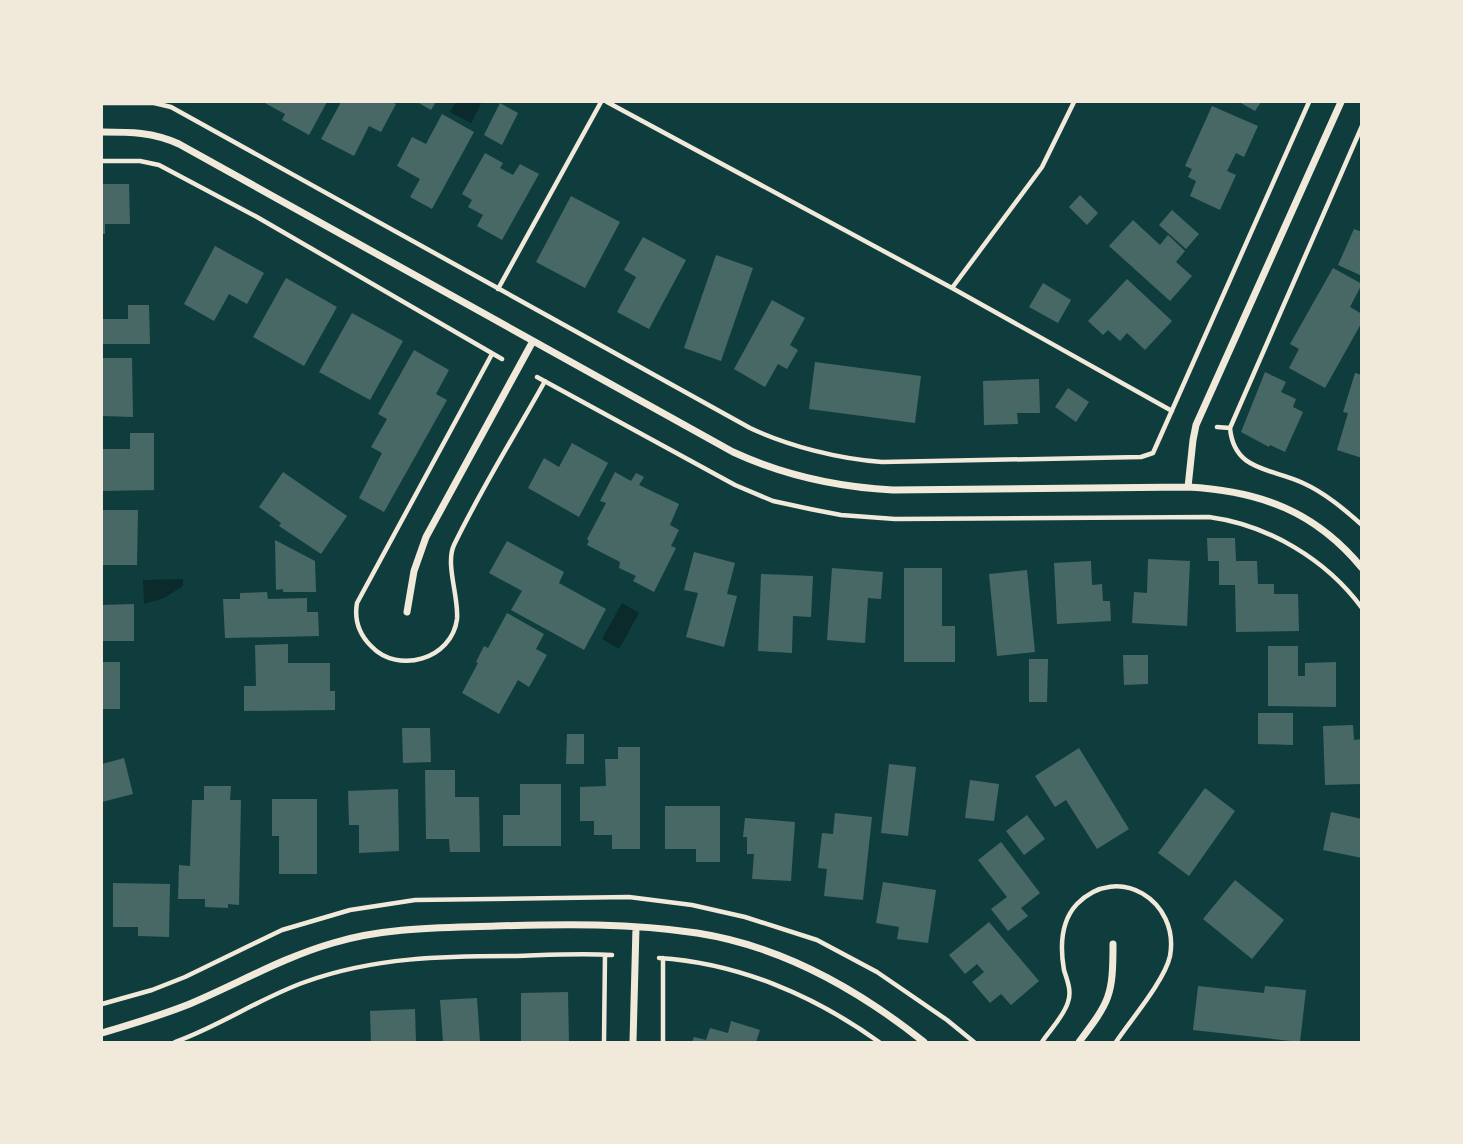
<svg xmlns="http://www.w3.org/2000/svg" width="1463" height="1144" viewBox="0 0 1463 1144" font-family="'Exo 2',sans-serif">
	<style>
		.water { fill: #0a2a2b }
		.building { fill: #486865 }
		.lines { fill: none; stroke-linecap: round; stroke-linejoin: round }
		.path { stroke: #f1e9da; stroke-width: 4.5 }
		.minor { stroke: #f1e9da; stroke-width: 7 }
	</style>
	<rect width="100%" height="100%" fill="#0f3d3e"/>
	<path class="water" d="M456,102H482L471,123L450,112Z
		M183,579V586L164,598L144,604L143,580Z
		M622,603L639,613L619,649L602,639Z"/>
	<path class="building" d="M263,102H327L309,135L282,120L285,114Z
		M341,102H391L396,104L381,132L369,126L354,156L321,139Z
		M417,102H436L431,110Z
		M1239,102H1261L1255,111Z
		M500,103L518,113L502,145L484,135Z
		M1212,106L1258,126L1244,157L1236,153L1227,171L1236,175L1220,210L1190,196L1196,181L1188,177L1192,169L1185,166Z
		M442,114L474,132L432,209L410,197L420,179L397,166L412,137L426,144Z
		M485,153L503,163L500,168L513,175L520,164L539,174L502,240L477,226L483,215L468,207L472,200L462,194Z
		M102,184H129L130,224H105V234H102Z
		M1080,195L1098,213L1087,225L1069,207Z
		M571,196L620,222L585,288L536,262Z
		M1172,210L1199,234L1186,249L1159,225Z
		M1133,220L1160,245L1168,235L1185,251L1176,262L1192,276L1170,301L1109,246Z
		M1354,229L1362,232V276L1338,265Z
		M643,237L686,260L649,329L617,312L636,277L624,270Z
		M215,246L264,273L247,304L229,294L214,321L184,304Z
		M716,255L753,268L721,361L684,348Z
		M1333,268L1362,284L1350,307L1362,314V322L1325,388L1289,368L1299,349L1290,344Z
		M286,278L337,307L304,366L253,337Z
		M1127,279L1172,321L1145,350L1127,333L1120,341L1108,330L1103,335L1088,321Z
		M1043,283L1071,300L1058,323L1029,307Z
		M772,300L805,318L790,345L798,350L787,369L778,364L765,387L734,369Z
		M128,305H149L150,344H102V319H128Z
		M352,313L403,341L370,400L319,372Z
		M414,350L449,370L436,394L447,400L384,512L359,498L382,453L371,447L387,419L378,414Z
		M102,358H132L133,417L102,416Z
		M815,362L921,376L915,423L809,409Z
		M1265,372L1286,382L1281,392L1296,399L1293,407L1303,412L1285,452L1270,445L1269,447L1241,432Z
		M1355,373L1362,375V458L1337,450L1348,413L1343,412Z
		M1039,379L1040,413H1017L1018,424L984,425L983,381Z
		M1068,388L1089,402L1076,422L1055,407Z
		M130,433H154V490L102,491V449H130Z
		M572,443L608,463L579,517L528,488L544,458L559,467Z
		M283,472L347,516L321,554L279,526L281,523L259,507Z
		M615,472L631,481L636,473L644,477L639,485L679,504L670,525L679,530L671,546L676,548L654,592L633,581L636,576L619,568L620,562L587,545L589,541L587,539L606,503L600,501Z
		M102,510H138L137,565H102Z
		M1207,538H1235L1236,561H1257L1258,584H1274V594H1298L1299,631L1236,632L1235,585H1219V561H1208Z
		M275,540L315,561L316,592H283V589L276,590Z
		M507,541L564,572L559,583L606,609L584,650L511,610L522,591L489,573Z
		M694,552L735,563L727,594L737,596L724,647L686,637L698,593L684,590Z
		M1148,559L1190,561L1187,626L1132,623L1134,592L1147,593Z
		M1091,561L1092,585L1102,584L1103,601H1110L1111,621L1057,624L1054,563Z
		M832,568L883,572L881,599L868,598L865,643L827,640Z
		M904,568H942V626H955V662H904Z
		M1027,570L1035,652L997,656L989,574Z
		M761,574L813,576L811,617L793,616L792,653L758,651Z
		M267,592L268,599L307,598V612H318L319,636L225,638L223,599H240V593Z
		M134,604V641H102V605Z
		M507,613L544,634L536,649L547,655L529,687L518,680L499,714L462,693L478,663L476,662L484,646L488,648Z
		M288,644V663H330V691H335V710L244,711V686H256L255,645Z
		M1268,646H1298V676H1305V663L1336,662V707L1268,706Z
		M1123,655H1148V684L1124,685Z
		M1029,659H1048L1047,702H1029Z
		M102,662H120V709H102Z
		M1258,713H1293V745L1258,744Z
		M1353,725L1354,740L1362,739V784L1325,785L1323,726Z
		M402,728H430L431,762L403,763Z
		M567,734H584V764H566Z
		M618,747H640V849H612V835H594V821H580V787L606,786L605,759H618Z
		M1079,748L1129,829L1097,849L1066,800L1055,807L1035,776Z
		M124,758L133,794L102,802V764Z
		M889,764L916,767L908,836L881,833Z
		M425,770H455V797H479L480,852H450L449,839H426Z
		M970,780L999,784L994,821L965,818Z
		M520,784H561V846H503V815H520Z
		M204,786H231L230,800H241L239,905L228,904V908L205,907V899H178L179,865L190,866L192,800H204Z
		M1205,788L1235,811L1189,876L1158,853Z
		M398,789L399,851L359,853V825H349L348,791Z
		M272,799H317V874H279V836H272Z
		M665,806H720V862H696V849H665Z
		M1331,812L1362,819V858L1323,850Z
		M835,813L872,817L863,900L824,896L827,869L818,868L822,833L833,834Z
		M1027,815L1045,839L1024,855L1006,831Z
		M745,818L795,822L791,881L752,879L754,854H747V837H743Z
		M1001,842L1040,893L1021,908L1028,916L1008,931L991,909L1007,897L978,860Z
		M1235,880L1284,920L1252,959L1203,919Z
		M883,882L936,890L928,943L897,939L899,927L876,923Z
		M113,883L170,884L169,937L138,936V927H113Z
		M989,922L1039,981L1011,1005L1001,994L990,1003L972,982L984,972L977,964L965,974L949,955Z
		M1198,986L1264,993L1265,986L1306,990L1300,1042L1193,1030Z
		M568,992L569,1042H521V993Z
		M477,998L480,1042H443L440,1000Z
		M415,1009L416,1042H371L370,1011Z
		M731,1021L760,1030L756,1042H692L694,1037L706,1040L710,1028L728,1033Z"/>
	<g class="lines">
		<path class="path" d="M607,102L952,288L1172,411
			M102,103H154L171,107L750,428C788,446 839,459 882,462L1141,457L1153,453L1309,102
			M1362,126L1230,428C1234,472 1272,468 1303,483C1325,493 1344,509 1362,525
			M102,161H140L159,165L257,217L502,359
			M952,288L1042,167L1074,102
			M498,289L601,102
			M492,354L357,603C354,620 359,634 371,646C398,675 452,659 457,619C459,597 445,564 454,545C481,489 515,435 545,381
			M537,377L735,485L773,501L810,509L841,515L895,519L1209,517C1268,525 1326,559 1362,608
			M1217,427L1230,428
			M659,958C739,963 815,996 879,1042
			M102,1004L152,990L185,977L282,930L350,910L415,900L629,897L692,905L745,917L817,940L877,972L947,1020L974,1042
			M175,1042C220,1026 260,998 305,982C374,957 444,956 516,956C548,955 580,953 612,955
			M604,1042L605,955
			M663,1042V958
			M1042,1042C1050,1030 1064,1016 1068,1002C1072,991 1067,980 1064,970C1060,947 1060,922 1077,904C1118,862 1180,901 1170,956C1165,980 1130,1021 1116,1042"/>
		<path class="minor" d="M102,132C130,132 153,132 179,144L733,452C785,476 836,487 893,490L1188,487C1260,491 1315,511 1362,568
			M1188,487L1193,440L1196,425L1341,102
			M407,612L414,571L426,537L533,341
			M102,1033C132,1024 163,1015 192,1003C239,983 284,957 333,943C386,927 442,928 496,926C563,924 631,923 697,933C781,946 859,990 924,1042
			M633,1042L636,927
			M1079,1042C1110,1001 1113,996 1113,944"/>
	</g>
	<rect width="1463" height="1144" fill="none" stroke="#f1e9da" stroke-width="206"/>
</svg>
